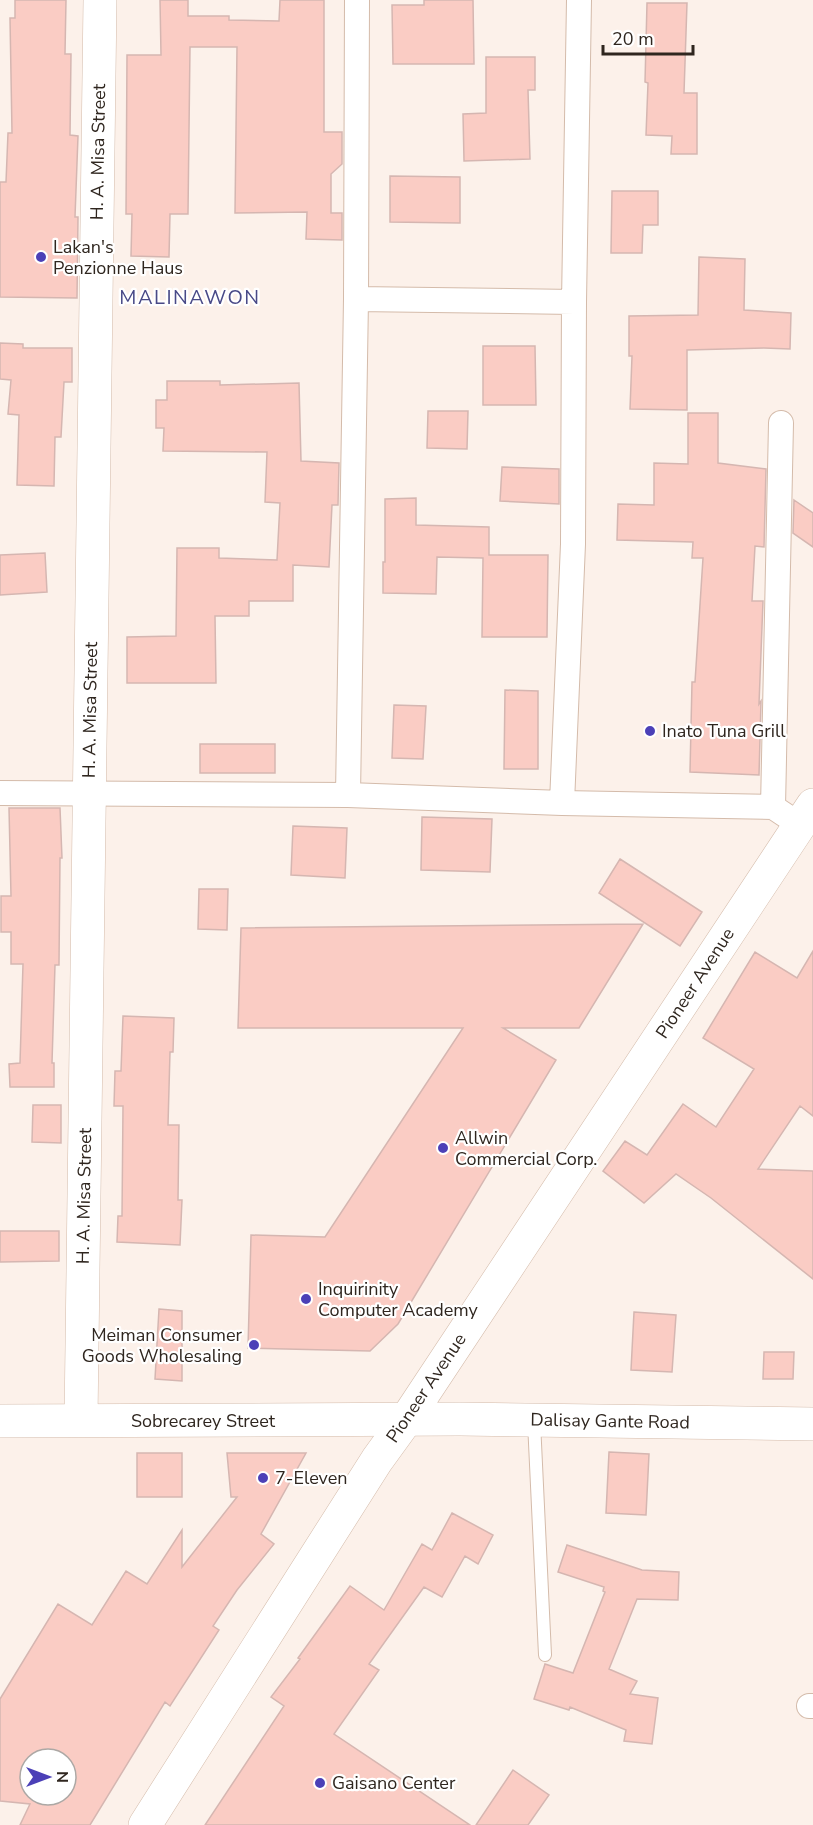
<svg xmlns="http://www.w3.org/2000/svg" width="813" height="1825" viewBox="0 0 813 1825" font-family="'Nunito Sans',sans-serif">
	<style>
		.building { fill: #faccc4; stroke: #d5b6b1; stroke-width: 1.5; fill-rule: evenodd }
		.lines { fill: none; stroke-linecap: round; stroke-linejoin: round }
		.lane-casing { stroke: #d4bbaa; stroke-width: 14 }
		.street-casing { stroke: #d4bbaa; stroke-width: 26 }
		.secondary-casing { stroke: #d4bbaa; stroke-width: 34 }
		.highway-casing { stroke: #d4bbaa; stroke-width: 34 }
		.lane { stroke: #fff; stroke-width: 12 }
		.street { stroke: #fff; stroke-width: 24 }
		.secondary { stroke: #fff; stroke-width: 33 }
		.highway { stroke: #fff; stroke-width: 33 }
		.poi-dot { fill: #4b40b7; stroke: #fff; stroke-width: 2 }
		.labels { text-anchor: middle; dominant-baseline: central; stroke-width: 4.5; stroke-linejoin: round; paint-order: stroke }
		.street-label { font-size: 18px; fill: #2f261f; stroke: #fff }
		.poi-label { font-size: 18px; fill: #2f261f; stroke: #fff; text-anchor: start }
		.neighbourhood-label { font-size: 20px; letter-spacing: 1.5px; fill: #484987; stroke: #fff }
	</style>
	<rect width="100%" height="100%" fill="#fcf1ea"/>
	<path class="building" d="M15,0H66L65,54H71L70,135L78,136L75,217H78L77,298L0,297V182H6L8,133H12L10,18H15Z
		M160,0H188V16H229V20L279,21L280,0H324V132H342V164L331,174V213H342V240L306,239L307,212L235,213L237,47H190L188,214H170L169,257L131,256L132,214H126L127,55H161Z
		M424,0H473L474,64H393L392,5H424Z
		M647,3H687L684,93H697V154H671L672,136L646,135L648,83L645,82Z
		M486,57H535V90H528L530,159L464,161L463,114L486,113Z
		M390,176L460,177V223L390,222Z
		M612,191H658V225H643L642,253H611Z
		M699,257L745,259L744,310L791,313L790,349L764,348L687,350V410L630,409L632,356H629V316L698,315Z
		M0,343L23,344V348H72V382H64L61,437H55L54,486L17,485L19,415L8,414L11,380L0,379Z
		M483,346H535L536,405H483Z
		M167,381H220V385L299,383L301,461L339,463L338,505H332L329,567L293,565V601H249V616H215L216,683H127V637L176,636L177,548H219V558L277,560L280,503L265,502L267,452L163,451L164,428H156V400H167Z
		M428,411H468L467,449L427,448Z
		M688,413H718V463L766,469L764,547L755,546L752,601H763L759,704L761,701L759,775L690,772L692,682H695L703,558H692L693,542L617,540L618,504L654,505V463L688,464Z
		M502,467L559,469V504L500,501Z
		M416,498V525L489,527V555H548L547,637H482L483,558L437,557L436,594L383,593V562H385V499Z
		M794,500L813,513V547L793,533Z
		M45,553L47,592L0,595V555Z
		M505,690L538,691V769H504Z
		M394,705L426,706L423,759L392,758Z
		M200,744H275V773H200Z
		M9,808H60L62,858H60L59,965H55L52,1063H54V1087H10L9,1064L20,1063L23,964H11V932H1V896H11Z
		M422,817L492,819L490,872L421,870Z
		M293,826L347,828L345,878L291,875Z
		M620,859L702,912L680,946L599,893Z
		M199,889H228L227,930L198,929Z
		M643,924L579,1028H503L556,1060L398,1324L370,1351L248,1348L251,1235L325,1237L463,1028H238L241,928Z
		M813,951V1116L800,1106L758,1169L813,1171V1279L711,1198L676,1174L644,1203L603,1171L625,1141L647,1155L683,1104L716,1127L754,1069L703,1038L755,952L797,978Z
		M123,1016L174,1018L173,1052H170L168,1125H179L178,1200H182L180,1245L117,1242L118,1216H122L123,1106H114L115,1071H121Z
		M33,1105H61V1143L32,1142Z
		M0,1231H59V1261L0,1262Z
		M159,1309L182,1311V1381L155,1379Z
		M634,1312L676,1315L672,1372L631,1370Z
		M764,1352H794L793,1379H763Z
		M609,1452L649,1454L646,1515L606,1513Z
		M137,1453H182V1497H137Z
		M227,1453H306L261,1534L274,1544L237,1590L213,1626L219,1630L170,1706L165,1702L90,1825H20L30,1804L0,1801V1699L58,1604L92,1625L126,1571L147,1584L182,1530V1567L237,1497H231ZM30,1759H66V1795H30Z
		M452,1513L493,1535L478,1564L465,1556L442,1597L424,1587L369,1664L379,1670L334,1734L470,1825H205L284,1706L271,1697L300,1659L298,1658L350,1586L384,1610L422,1544L432,1550Z
		M567,1545L642,1570L679,1572L678,1600L637,1599L609,1669L637,1681L630,1694L658,1698L652,1744L624,1741L626,1730L570,1707L569,1710L534,1699L545,1664L573,1673L605,1592L603,1591L604,1587L558,1572Z
		M513,1770L549,1795L528,1825H476Z"/>
	<g class="lines">
		<defs>
			<path id="lane" d="M534,1422L545,1655"/>
			<path id="street" d="M356,299L574,302
				M0,793L348,795L562,803L773,807L800,825
				M348,795L356,299L357,0
				M562,803L573,544L574,302L579,0
				M773,807L781,423
				M809,1706H813"/>
			<path id="secondary" d="M81,1420L100,0
				M0,1421L460,1419L813,1424"/>
			<path id="highway" d="M145,1825L377,1460L406,1420L813,805"/>
		</defs>
		<use href="#lane" class="lane-casing"/>
		<use href="#street" class="street-casing"/>
		<use href="#secondary" class="secondary-casing"/>
		<use href="#highway" class="highway-casing"/>
		<use href="#lane" class="lane"/>
		<use href="#street" class="street"/>
		<use href="#secondary" class="secondary"/>
		<use href="#highway" class="highway"/>
	</g>
	<g class="poi-dot">
		<circle cx="41" cy="257" r="6"/>
		<circle cx="650" cy="731" r="6"/>
		<circle cx="443" cy="1148" r="6"/>
		<circle cx="306" cy="1299" r="6"/>
		<circle cx="254" cy="1345" r="6"/>
		<circle cx="263" cy="1478" r="6"/>
		<circle cx="320" cy="1783" r="6"/>
	</g>
	<g class="labels">
		<g class="street-label">
			<text transform="translate(98 152) rotate(-89)">H. A. Misa Street</text>
			<text transform="translate(90 710) rotate(-89)">H. A. Misa Street</text>
			<text transform="translate(695 983) rotate(-57)">Pioneer Avenue</text>
			<text transform="translate(84 1196) rotate(-89)">H. A. Misa Street</text>
			<text transform="translate(426 1388) rotate(-56)">Pioneer Avenue</text>
			<text x="203" y="1421">Sobrecarey Street</text>
			<text transform="translate(610 1421) rotate(1)">Dalisay Gante Road</text>
		</g>
		<g class="poi-label">
			<text x="53" y="247">Lakan's<tspan x="53" dy="21">Penzionne Haus</tspan></text>
			<text x="662" y="731">Inato Tuna Grill</text>
			<text x="455" y="1138">Allwin<tspan x="455" dy="21">Commercial Corp.</tspan></text>
			<text x="318" y="1289">Inquirinity<tspan x="318" dy="21">Computer Academy</tspan></text>
			<text x="242" y="1335" text-anchor="end">Meiman Consumer<tspan x="242" dy="21">Goods Wholesaling</tspan></text>
			<text x="275" y="1478">7-Eleven</text>
			<text x="332" y="1783">Gaisano Center</text>
		</g>
		<g class="neighbourhood-label">
			<text x="190" y="297">MALINAWON</text>
		</g>
	</g>
	<g transform="translate(48 1777) rotate(90)"><circle r="28" fill="#ffffff" stroke="#aca8a5" stroke-width="1.5"/>
	<path d="M0-4.5L10 22L0 15L-10 22Z" fill="#4b40b7"/>
	<text y="-9" font-size="16" font-weight="bold" text-anchor="middle" fill="#2f261f">N</text>
	</g>
	<path d="M603 45v9h90v-9" fill="none" stroke="#2f261f" stroke-width="3"/>
	<text x="612" y="45" font-size="18" fill="#2f261f" stroke="#ffffff" stroke-width="4.5" paint-order="stroke">20 m</text>
</svg>
